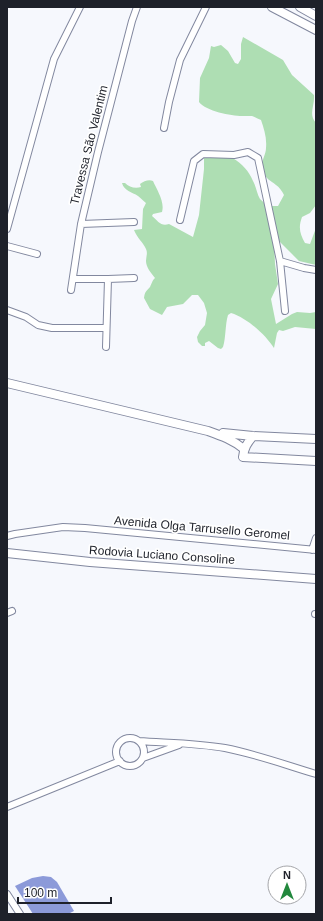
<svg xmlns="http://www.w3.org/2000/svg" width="323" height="921" viewBox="0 0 323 921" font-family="Helvetica,sans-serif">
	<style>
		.green { fill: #aedeb3 }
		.water { fill: #8c9ad9 }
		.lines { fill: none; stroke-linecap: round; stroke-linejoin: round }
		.minor-casing { stroke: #82889f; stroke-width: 8 }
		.major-casing { stroke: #82889f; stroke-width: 10 }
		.minor { stroke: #fff; stroke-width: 6 }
		.major { stroke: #fff; stroke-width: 8 }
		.labels { text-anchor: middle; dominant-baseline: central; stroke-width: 3.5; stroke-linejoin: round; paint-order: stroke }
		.street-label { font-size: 12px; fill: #1e212a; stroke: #fff }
	</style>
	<rect width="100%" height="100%" fill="#f6f8fd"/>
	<path class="green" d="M243,37L283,60L292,75L314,95C315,106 308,114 316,123V205L310,213L302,217C298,228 300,234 305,243L310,244L316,228V265L299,261L276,238L274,241L275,264L278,284L271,299L276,324L292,314L297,312L310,313L316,312V329L295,327L283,331L279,330L277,333L274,348C265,334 247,318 231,313L228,315C225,325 226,337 223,347L221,349L218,348L209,341L205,343V346H202L198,342L197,337L200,331L205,325L207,313L204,303L198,295H192L183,304L167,307L162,315L150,309L144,298C145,291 146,292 150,287C152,283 152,281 155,278C151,273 146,267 146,261C146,257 148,253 146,249C143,242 137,238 134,230L142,229L143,209L146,203C143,201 141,198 138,196C132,192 124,191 122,183H125C129,187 135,189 141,187L140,184C144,181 149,179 153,181C157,190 165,202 162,212L153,214L152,216C158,221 161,227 169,224L193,237L199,215L204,169V151C225,151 245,161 253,181C256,186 257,194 260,199C262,201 265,203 267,206H278L284,195C282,191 279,187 276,185C270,180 267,180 263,172C259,163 266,156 266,148C267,138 264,129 261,120C258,119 255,117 252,116C249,116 245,116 242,116C231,116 206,111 199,102L200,78L209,58L211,46L214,47L221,45L228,51L235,63L238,64L241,59V44Z"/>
	<path class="water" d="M43,876L51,877L57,882L74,911L68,914H33L15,886L32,878Z"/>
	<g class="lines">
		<defs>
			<path id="minor" d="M164,128L169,102L180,60L206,7
				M180,220L194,161L203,154L234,155L248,152L258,158L280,261L285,311
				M81,224L134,222
				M7,229L54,59L80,7
				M7,246L37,254
				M280,261L304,268L316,270
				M73,279H108L134,278
				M71,290L81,224L98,152L132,21L137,7
				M7,310L26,317L38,325L52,328H106
				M106,347L108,279
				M7,536L15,534L63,527L85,528L316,550
				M312,550L316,538
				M7,613L12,611
				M315,614H316
				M116 752a14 14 0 1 1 28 0a14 14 0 1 1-28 0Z
				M139,741C168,743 197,743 225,748C256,754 286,765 316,774
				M143,758L179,745
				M7,807L120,761
				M7,894L20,914"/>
			<path id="major" d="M272,7L316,30
				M300,7L316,16
				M7,383L208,431C222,436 233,440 244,449
				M223,433L253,436L316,439
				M253,436C247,443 244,448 243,457L316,461
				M7,553L90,562L316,579"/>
		</defs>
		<use href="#minor" class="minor-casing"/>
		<use href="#major" class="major-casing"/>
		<use href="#minor" class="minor"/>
		<use href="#major" class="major"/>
	</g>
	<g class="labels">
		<g class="street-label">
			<text transform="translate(89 145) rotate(-76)">Travessa São Valentim</text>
			<text transform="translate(202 528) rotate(5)">Avenida Olga Tarrusello Geromel</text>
			<text transform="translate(162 555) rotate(4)">Rodovia Luciano Consoline</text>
		</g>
	</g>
	<rect width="323" height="921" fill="none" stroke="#1e212a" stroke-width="16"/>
	<g transform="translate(287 885)"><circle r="19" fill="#ffffff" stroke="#a5a6aa"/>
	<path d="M0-3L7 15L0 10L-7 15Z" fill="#22883d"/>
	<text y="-6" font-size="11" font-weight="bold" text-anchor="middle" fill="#1e212a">N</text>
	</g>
	<path d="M18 897v6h93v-6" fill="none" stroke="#1e212a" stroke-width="2"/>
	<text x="24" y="897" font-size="12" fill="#1e212a" stroke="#ffffff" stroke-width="3" paint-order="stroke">100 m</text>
</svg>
